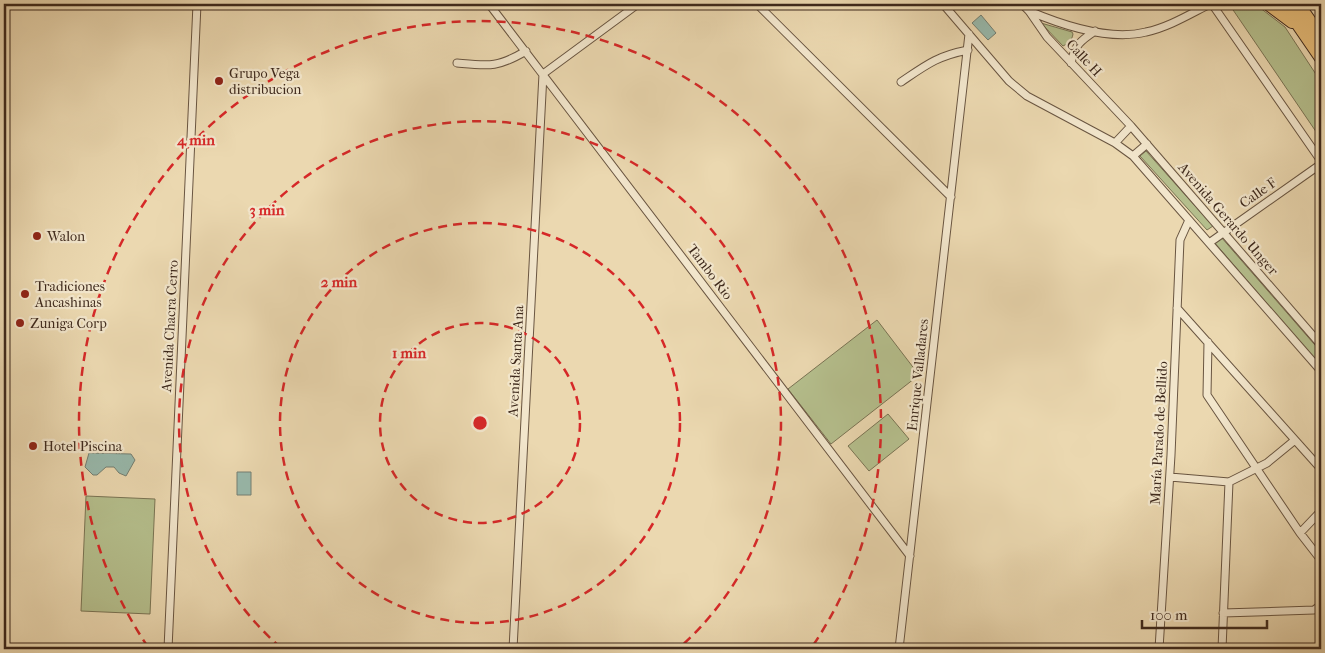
<svg xmlns="http://www.w3.org/2000/svg" width="1325" height="653" viewBox="0 0 1325 653" font-family="'IM FELL French Canon',serif">
	<style>
		.green { fill: #b5bf8d; stroke: #7a7454 }
		.water { fill: #98b9ac; stroke: #747f72 }
		.lines { fill: none; stroke-linecap: round; stroke-linejoin: round }
		.street-casing { stroke: #695541; stroke-width: 9 }
		.highway-casing { stroke: #3e291c; stroke-width: 14 }
		.street { stroke: #f2e6cc; stroke-width: 7 }
		.highway { stroke: #e6bc78; stroke-width: 12 }
		.ring { fill: none; stroke: #d62828; stroke-width: 2.5; stroke-dasharray: 9 6 }
		.poi-dot { fill: #8f2418; stroke: #f2e6cc; stroke-width: 2 }
		.labels { text-anchor: middle; dominant-baseline: central; stroke-width: 4.5; stroke-linejoin: round; paint-order: stroke }
		.street-label { font-size: 14px; fill: #3e291c; stroke: #f2e6cc }
		.poi-label { font-size: 14px; fill: #3e291c; stroke: #f2e6cc; text-anchor: start }
		.centre { fill: #d62828; stroke: #f2e6cc; stroke-width: 2.5 }
		.ring-label { font-size: 15px; text-anchor: middle; font-weight: bold; fill: #d62828; stroke: #f2e6cc; stroke-width: 4.5; stroke-linejoin: round; paint-order: stroke }
	</style>
	<rect width="100%" height="100%" fill="#ebd8b0"/>
	<filter id="stains"><feTurbulence type="fractalNoise" baseFrequency=".004" numOctaves="4"/><feColorMatrix values="0 0 0 0 .2 0 0 0 0 .09 0 0 0 0 .02 0 0 0 .5 -.17"/></filter>
	<radialGradient id="worn" r=".72"><stop offset=".6" stop-color="#630" stop-opacity="0"/><stop offset="1" stop-color="#630" stop-opacity=".3"/></radialGradient>
	<path class="green" d="M1229,4H1255L1285,27L1321,82V139Z
		M1041,23L1072,32L1073,34C1072,40 1069,43 1063,46Z
		M1146,151L1213,226L1207,230L1140,156Z
		M1221,237L1321,352V366L1214,242Z
		M877,320L919,375L831,444L788,389Z
		M888,414L909,439L869,471L848,446Z
		M86,496L155,499L150,614L81,611Z"/>
	<path class="water" d="M981,15L996,33L988,40L972,23Z
		M89,453L131,454L135,460L126,476L119,473L114,467H106L97,475H93L85,467Z
		M237,472H251V495H237Z"/>
	<g class="lines">
		<defs>
			<path id="street" d="M489,4L910,556
				M757,4L951,197
				M943,4L1009,81L1027,96L1115,143L1133,156L1321,371
				M1022,4L1029,11L1047,37L1131,126L1321,345
				M1212,4L1321,161
				M1029,11C1062,25 1110,41 1146,32C1169,27 1190,14 1210,4
				M457,63C489,66 497,68 526,51
				M1071,63C1075,45 1080,41 1095,31
				M901,82C926,65 937,56 968,50
				M1115,143L1131,126
				M1133,156L1147,144
				M1209,243L1321,164
				M1177,308L1321,469
				M1208,342L1207,395L1300,533L1321,560
				M1170,477L1229,482L1267,463L1295,440
				M1300,533L1321,511
				M1223,613L1314,610L1321,605
				M168,649L197,4
				M513,649L543,74L638,4
				M899,649L969,34
				M1159,649L1171,455L1180,240L1189,220
				M1222,649L1229,482"/>
			<path id="highway" d="M1268,4L1292,22
				M1284,4L1321,58
				M1298,4L1321,37"/>
		</defs>
		<use href="#street" class="street-casing"/>
		<use href="#highway" class="highway-casing"/>
		<use href="#street" class="street"/>
		<use href="#highway" class="highway"/>
	</g>
	<g class="ring">
		<circle cx="480" cy="423" r="100"/>
		<circle cx="480" cy="423" r="200"/>
		<path d="M281 648A301 301 0 1 1 679 648"/>
		<path d="M148 647A401 401 0 1 1 812 647"/>
	</g>
	<g class="poi-dot">
		<circle cx="219" cy="81" r="5"/>
		<circle cx="37" cy="236" r="5"/>
		<circle cx="25" cy="294" r="5"/>
		<circle cx="20" cy="323" r="5"/>
		<circle cx="33" cy="446" r="5"/>
	</g>
	<g class="labels">
		<g class="street-label">
			<text transform="translate(1084 58) rotate(47)">Calle H</text>
			<text transform="translate(1258 193) rotate(-35)">Calle F</text>
			<text transform="translate(1228 219) rotate(49)">Avenida Gerardo Unger</text>
			<text transform="translate(710 272) rotate(53)">Tambo Rio</text>
			<text transform="translate(170 326) rotate(-87)">Avenida Chacra Cerro</text>
			<text transform="translate(516 361) rotate(-87)">Avenida Santa Ana</text>
			<text transform="translate(918 375) rotate(-84)">Enrique Valladares</text>
			<text transform="translate(1159 433) rotate(-87)">María Parado de Bellido</text>
		</g>
		<g class="poi-label">
			<text x="229" y="73">Grupo Vega<tspan x="229" dy="16">distribucion</tspan></text>
			<text x="47" y="236">Walon</text>
			<text x="35" y="286">Tradiciones<tspan x="35" dy="16">Ancashinas</tspan></text>
			<text x="30" y="323">Zuniga Corp</text>
			<text x="43" y="446">Hotel Piscina</text>
		</g>
	</g>
	<circle cx="480" cy="423" r="8" class="centre"/>
	<g class="ring-label">
		<text x="196" y="145">4 min</text>
		<text x="267" y="215">3 min</text>
		<text x="339" y="287">2 min</text>
		<text x="409" y="358">1 min</text>
	</g>
	<rect width="1325" height="653" fill="none" stroke="#ebd8b0" stroke-width="20"/>
	<rect x="5" y="5" width="1315" height="643" fill="none" stroke="#3e291c" stroke-width="2.5"/>
	<rect x="10" y="10" width="1305" height="633" fill="none" stroke="#3e291c"/>
	<path d="M1142 620v8h125v-8" fill="none" stroke="#3e291c" stroke-width="2.5"/>
	<text x="1150" y="620" font-size="15" fill="#3e291c" stroke="#f2e6cc" stroke-width="4" paint-order="stroke">100 m</text>
	<rect width="100%" height="100%" filter="url(#stains)"/>
	<rect width="100%" height="100%" fill="url(#worn)"/>
</svg>
